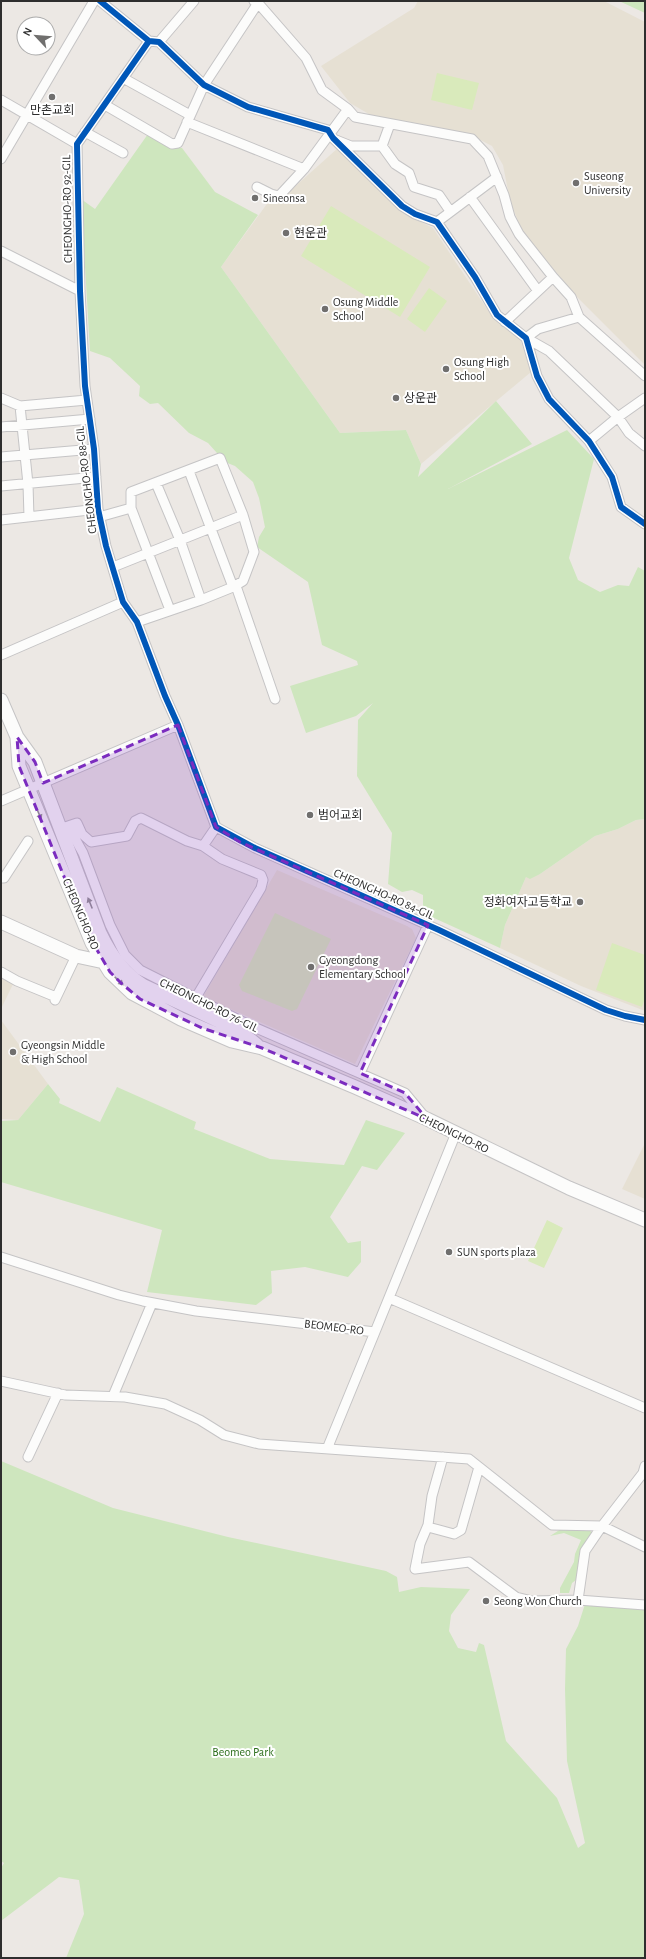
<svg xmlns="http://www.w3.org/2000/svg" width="646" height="1959" viewBox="0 0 646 1959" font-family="'Alegreya Sans','Noto Sans KR',sans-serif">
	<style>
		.education { fill: #e6e0d3 }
		.green { fill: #cee6be }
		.pitch { fill: #d9eabb }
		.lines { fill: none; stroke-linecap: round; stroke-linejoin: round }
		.street-casing { stroke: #c5c4c5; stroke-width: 11 }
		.secondary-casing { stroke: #c5c4c5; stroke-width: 15 }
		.street { stroke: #fcfcfb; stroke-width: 9 }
		.secondary { stroke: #fcfcfb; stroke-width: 13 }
		.cycleway-casing { stroke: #fff; stroke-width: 8 }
		.cycleway { stroke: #0057b8; stroke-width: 6 }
		.oneway { fill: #959594 }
		.marked { fill: #7b2cbf; fill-opacity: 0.2; stroke: #7b2cbf; stroke-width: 3; stroke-dasharray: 8 5; stroke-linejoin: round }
		.poi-dot { fill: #706f6e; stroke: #fff; stroke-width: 1.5 }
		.labels { text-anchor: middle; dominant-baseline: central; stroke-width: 4; stroke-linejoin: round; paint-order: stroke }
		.poi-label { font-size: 12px; fill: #2e2e2e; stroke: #fff; text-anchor: start }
		.street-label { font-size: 12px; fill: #2e2e2e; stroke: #fff }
		.park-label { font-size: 12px; fill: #2c6e1b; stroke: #fff }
	</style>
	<rect width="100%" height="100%" fill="#ece8e4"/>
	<path class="education" d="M418,1H604L645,22V365L575,295L522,231L510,201L503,165L492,146L471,135L374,117L350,103L321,66L414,8Z
		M338,148L400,209L413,218L433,228L493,318L520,339L531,372L421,464L406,430L340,433L221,267L269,201L281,199Z
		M645,819V1011L581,986L500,948L505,925L526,877L540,874L595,836L618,829L636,820Z
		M277,870L407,926L412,929L416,938L355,1064L203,997Z
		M1,975L14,982L1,1009Z
		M1,1020L48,1084L18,1120L1,1119Z
		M645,1143V1199L622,1189Z"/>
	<path class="green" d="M619,1H645V13Z
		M148,134L168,145L182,148L215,192L258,215L221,267L340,433L406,430L421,464L418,477L496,401L532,444L448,489L567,430L594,459L569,558L578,580L600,592L618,585L629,586L638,567L645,571V819L636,820L618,829L595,836L540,874L530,879L526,877L505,925L500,948L423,913V895L412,890L402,892L388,884L392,833L357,776L358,720L373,703L356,716L306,733L290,686L358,665L357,661L322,645L308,582L257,547L259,537L265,527L259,498L253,482L235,466L225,462L208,443L189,433L158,403L150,404L139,396L140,386L110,358L90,351L81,199L95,209Z
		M48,1084L60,1099L59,1103L100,1122L117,1087L196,1122L194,1129L270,1159L344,1165L366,1120L405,1133L377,1170L362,1166L330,1217L348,1243L361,1241V1262L348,1277L305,1267L271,1271L272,1293L256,1305L147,1292L162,1230L1,1182V1121L18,1120Z
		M1,1461L113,1508L228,1537L386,1571L397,1577L399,1592L421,1587L470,1589L451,1615L449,1631L458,1648L476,1652L479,1643L484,1645L506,1741L557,1798L578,1848L585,1843L567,1761L565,1689L566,1649L578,1626L585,1604L645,1609V1958H66L84,1914L79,1880L59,1877L1,1921V1868L4,1863L1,1861Z
		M561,1529H587L593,1533L582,1548L576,1580L572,1583L569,1593H560V1588L574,1562L575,1554L581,1540L564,1533L550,1536Z"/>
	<path class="pitch" d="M437,73L479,83L472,110L431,100Z
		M331,206L430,267L400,317L301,256Z
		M429,288L447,301L425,332L407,319Z
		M275,913L331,939L297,1009L292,1011L242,991L239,985Z
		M612,943L645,955V998L642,1007L596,990Z
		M547,1220L563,1228L544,1268L528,1261Z"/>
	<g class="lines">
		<defs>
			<path id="street" d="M100,1L149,41L159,42L204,85L248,107L328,130L333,138L402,206L415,214L437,222L475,277L497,315L526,338L537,376L549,399L589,441L612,477L621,507L645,524
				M254,1L258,3L306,58L322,90L348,109L304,169L279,196L271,194L257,187
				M149,41L77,144L80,291L85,386L94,449L98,509L106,546L123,602L137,622L165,696L178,725L216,827L255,848L439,930L606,1010L625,1016L645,1020
				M159,42L194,1
				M123,78L190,115
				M1,100L77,144
				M105,105L172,144L178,143L204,85L258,3
				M348,109L355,117L472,139L488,156L504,195L510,217L519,234L553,277
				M187,122L304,169
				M85,132L123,153
				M336,140L351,146H382L395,164L409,173L414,187L439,195L450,211
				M382,146L390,124
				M1,159L94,1
				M470,197L538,291
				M437,222L497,177
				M1,251L80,291
				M579,317L538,329L526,338L549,351L618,417L645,398
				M505,322L553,277L571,297L579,317L645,376
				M1,398L20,406L87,400
				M20,406L28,484L29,517
				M1,427L90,419
				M589,441L618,417L629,433L645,446
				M1,457L94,449
				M189,471L233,587
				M156,483L180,540L201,600
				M1,486L96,477
				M99,517L131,508
				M1,520L98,509
				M113,567L243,515
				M236,586L275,699
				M137,622L201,600L233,587L243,581L254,552L243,515L220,458L131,492V508L170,610
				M1,655L123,602
				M1,801L178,725
				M68,826L77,823L82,834L91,842L127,836L135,821L141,818L187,841L203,846L222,859L261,875L263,880L261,888L195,999
				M60,828L68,826L83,853L110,925L125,955L140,970L247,1024L405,1093L424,1116
				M203,846L216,827
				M1,878H4L28,841
				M1,972L17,981L56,997
				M55,1000L76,956
				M360,1073L428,925
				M1,1257L119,1295L143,1301L196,1311L375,1332L456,1133
				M389,1298L645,1408
				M1,1381L65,1395L125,1397L165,1404L200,1420L224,1435L259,1444L469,1459L552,1525L602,1526L645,1547
				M113,1396L152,1303
				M327,1449L375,1332
				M28,1457L58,1393
				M443,1457L432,1496L428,1525L420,1544L415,1569L469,1562L516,1597L532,1601L578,1600L645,1605
				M428,1527L454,1534L461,1530L479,1467
				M578,1600L585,1551L602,1526L643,1473L645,1466"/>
			<path id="secondary" d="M1,700L17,737L35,762L100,933C110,954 124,974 144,986L238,1030L257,1045
				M17,737L19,766L92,943L110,972L132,993L181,1019L232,1041L262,1048L355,1087L427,1119L569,1188L645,1220
				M1,922L76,956L104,962"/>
		</defs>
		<use href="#street" class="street-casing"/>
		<use href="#secondary" class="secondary-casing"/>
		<use href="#street" class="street"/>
		<use href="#secondary" class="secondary"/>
		<defs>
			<path id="cycleway" d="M100,1L149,41L159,42L204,85L248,107L328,130L333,138L402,206L415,214L437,222L475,277L497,315L526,338L537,376L549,399L589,441L612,477L621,507L645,524
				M149,41L77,144L80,291L85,386L94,449L98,509L106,546L123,602L137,622L165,696L178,725L216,827L255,848L439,930L606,1010L625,1016L645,1020"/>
		</defs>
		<use href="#cycleway" class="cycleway-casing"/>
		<use href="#cycleway" class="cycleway"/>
	</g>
	<defs><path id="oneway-solid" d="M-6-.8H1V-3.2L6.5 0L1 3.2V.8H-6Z"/></defs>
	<g class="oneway">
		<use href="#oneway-solid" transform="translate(39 814) rotate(67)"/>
		<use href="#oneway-solid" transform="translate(90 903) rotate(-112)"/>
		<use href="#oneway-solid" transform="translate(119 981) rotate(44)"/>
	</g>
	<path class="marked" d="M178,725L216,827L240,842L428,925L360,1073L405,1093L427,1119L262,1048L202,1028L140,999L121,983L110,972L87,933L19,766L17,737L35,762L43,783Z"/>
	<g class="poi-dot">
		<circle cx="52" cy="97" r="4"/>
		<circle cx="576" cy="183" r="4"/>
		<circle cx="255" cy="198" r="4"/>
		<circle cx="286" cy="233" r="4"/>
		<circle cx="325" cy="309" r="4"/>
		<circle cx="446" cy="369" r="4"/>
		<circle cx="396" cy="398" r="4"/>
		<circle cx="310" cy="815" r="4"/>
		<circle cx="580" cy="902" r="4"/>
		<circle cx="311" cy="967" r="4"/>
		<circle cx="13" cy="1052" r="4"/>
		<circle cx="449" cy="1252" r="4"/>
		<circle cx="486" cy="1601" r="4"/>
	</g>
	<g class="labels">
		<g class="poi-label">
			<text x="52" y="110" text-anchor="middle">만촌교회</text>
			<text x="584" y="176">Suseong<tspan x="584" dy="14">University</tspan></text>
			<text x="263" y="198">Sineonsa</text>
			<text x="294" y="233">현운관</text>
			<text x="333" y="302">Osung Middle<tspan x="333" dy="14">School</tspan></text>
			<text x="454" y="362">Osung High<tspan x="454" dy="14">School</tspan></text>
			<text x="404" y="398">상운관</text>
			<text x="318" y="815">범어교회</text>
			<text x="572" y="902" text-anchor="end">정화여자고등학교</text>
			<text x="319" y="960">Gyeongdong<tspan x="319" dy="14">Elementary School</tspan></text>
			<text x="21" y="1045">Gyeongsin Middle<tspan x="21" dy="14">&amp; High School</tspan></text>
			<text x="457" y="1252">SUN sports plaza</text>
			<text x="494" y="1601">Seong Won Church</text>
		</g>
		<g class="street-label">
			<text transform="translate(67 209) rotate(-91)">CHEONGHO-RO 92-GIL</text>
			<text transform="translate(86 480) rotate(-97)">CHEONGHO-RO 88-GIL</text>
			<text transform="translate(384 894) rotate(24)">CHEONGHO-RO 84-GIL</text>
			<text transform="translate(81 914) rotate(67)">CHEONGHO-RO</text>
			<text transform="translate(209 1005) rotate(26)">CHEONGHO-RO 76-GIL</text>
			<text transform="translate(454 1133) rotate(26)">CHEONGHO-RO</text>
			<text transform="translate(334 1327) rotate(7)">BEOMEO-RO</text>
		</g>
		<g class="park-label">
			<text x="243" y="1752">Beomeo Park</text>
		</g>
	</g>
	<rect width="646" height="1959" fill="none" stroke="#2e2e2e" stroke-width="4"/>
	<g transform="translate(36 36) rotate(296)"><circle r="19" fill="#ffffff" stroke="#ababab"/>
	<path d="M0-3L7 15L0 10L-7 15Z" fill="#706f6e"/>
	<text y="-6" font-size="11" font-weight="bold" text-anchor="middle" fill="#2e2e2e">N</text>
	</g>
</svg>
